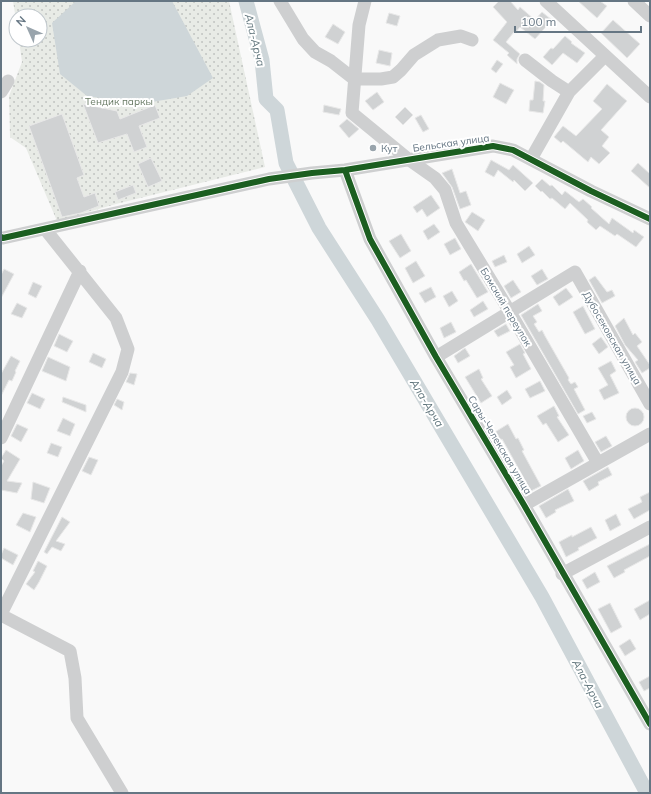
<svg xmlns="http://www.w3.org/2000/svg" width="651" height="794" viewBox="0 0 651 794" font-family="Mulish,sans-serif">
	<style>
		.park { fill: url(#park-dots) }
		.water { fill: #ced6d9 }
		.lines { fill: none; stroke-linecap: round; stroke-linejoin: round }
		.river { stroke: #ced6d9; stroke-width: 15 }
		.building { fill: #d0d2d3; stroke: #e8e8e8 }
		.minor { stroke: #cecfd0; stroke-width: 13 }
		.cycleway-casing { stroke: #fff; stroke-width: 8 }
		.cycleway { stroke: #1b5e20; stroke-width: 6 }
		.poi-dot { fill: #99a4ac; stroke: #fff; stroke-width: 1.5 }
		.labels { text-anchor: middle; dominant-baseline: central; stroke-width: 4; stroke-linejoin: round; paint-order: stroke }
		.park-label { font-size: 10px; fill: #687a64; stroke: #fff }
		.street-label { font-size: 10px; fill: #657683; stroke: #fff }
		.poi-label { font-size: 10px; fill: #657683; stroke: #fff; text-anchor: start }
		.water-label { font-size: 11px; font-style: italic; fill: #60757c; stroke: #fff }
	</style>
	<defs>
		<pattern id="park-dots" width="8" height="8" patternUnits="userSpaceOnUse"><rect width="8" height="8" fill="#e8ebe6"/><path d="M2 2h.1M6 6h.1" fill="none" stroke="#c0c3c0" stroke-width="1.8" stroke-linecap="round"/></pattern>
	</defs>
	<rect width="100%" height="100%" fill="#f9f9f9"/>
	<path class="park" d="M13,1H229L265,167L116,204L57,221L26,148L10,137L9,96L22,62L19,40H40V16H16V20Z"/>
	<path class="water" d="M76,1H172L213,78L187,96L140,104L87,96L60,74L52,23Z"/>
	<g class="lines">
		<path class="river" d="M246,1L262,60L266,99L277,110L286,163L319,228L378,320L542,597L647,793"/>
	</g>
	<path class="building" d="M499,1H510L518,10L520,7L535,20L542,12L552,20L535,39L520,27L515,33L514,32L506,42L520,54L517,59V64L507,55L509,53L493,40L507,22L493,7Z
		M578,1H600L607,6L597,18Z
		M389,13L400,16L397,26L386,23Z
		M613,20L640,44L627,58L601,33Z
		M333,24L345,32L338,44L325,37Z
		M565,36L572,42L571,43L585,53L577,63L563,53L552,65L543,57L551,48L553,49Z
		M379,50L392,53L390,66L376,63Z
		M497,60L503,64L496,73L491,69Z
		M535,81L540,82L544,85L543,101H545L543,113L529,111L530,100H533Z
		M500,83L514,90L506,104L493,97Z
		M607,84L627,101L601,130L609,137L602,146L610,153L599,164L591,157L588,162L563,141L561,143L554,137L563,126L576,136L602,109L593,101Z
		M377,92L384,102L373,110L365,101Z
		M83,104L117,111L120,119L155,105L160,118L139,126L147,147L134,152L127,134L98,143Z
		M324,105L341,109L339,115L323,112Z
		M405,107L413,115L403,125L395,117Z
		M62,114L84,175L77,178L84,197L95,193L99,206L81,213L62,217L29,126Z
		M421,115L429,129L423,132L415,118Z
		M347,119L359,129L349,138L339,126Z
		M151,158L162,181L148,187L138,164Z
		M491,160L509,170L513,165L533,183L525,191L514,180L513,182L498,170L494,177L485,172Z
		M638,163L650,174V188L631,171Z
		M452,169L460,193L466,191L471,205L460,209L452,187L442,173Z
		M542,179L550,186L552,185L562,195L565,191L579,202L583,199L592,207L591,208L609,224L612,218L633,233L634,230L644,237L636,247L617,234L615,236L600,226L596,230L587,222L588,220L570,203L565,209L552,198L550,199L542,191L541,192L535,186Z
		M133,185L136,193L118,200L115,192Z
		M431,195L440,208L427,217L422,209L417,213L413,207Z
		M472,212L485,220L478,231L465,222Z
		M434,224L440,232L428,240L423,231Z
		M401,234L411,251L400,258L389,241Z
		M455,238L461,249L450,255L444,244Z
		M529,246L535,255L522,263L517,254Z
		M504,255L507,262L495,267L492,261Z
		M416,261L425,276L413,283L405,268Z
		M471,264L488,292L477,298L466,280L464,281L459,272Z
		M4,269L14,274L1,298V275Z
		M542,269L548,279L537,285L531,276Z
		M595,276L607,292L612,290L615,296L602,303L589,280Z
		M513,280L521,292L511,298L504,286Z
		M33,282L42,286L36,298L28,294Z
		M431,287L436,297L425,303L419,293Z
		M566,288L573,297L559,306L553,297Z
		M452,291L458,301L449,307L443,296Z
		M483,301L488,309L474,317L470,310Z
		M17,303L27,308L22,318L11,314Z
		M538,304L542,311L533,316L537,322L534,324L539,332L542,330L545,336L569,378L568,380L571,384L575,382L578,387L574,389L585,410L578,414L521,315Z
		M583,306L595,329L585,334L573,312Z
		M624,318L633,335L635,333L642,342L637,346L650,365V368L642,373L635,362L638,360L625,345L615,326Z
		M451,322L456,332L444,338L440,328Z
		M506,324L510,331L498,337L494,331Z
		M59,334L73,341L67,352L54,346Z
		M601,337L608,347L599,354L592,344Z
		M520,344L525,353L523,354L531,369L516,378L510,367L514,365L506,352Z
		M465,348L470,356L458,363L454,356Z
		M93,353L106,359L102,368L89,362Z
		M11,356L20,361L15,371L16,372L12,381L9,380L1,396V374Z
		M48,357L70,367L66,381L42,371Z
		M611,361L616,371L610,375L619,393L604,400L599,390L608,385L598,368Z
		M479,369L483,378L481,379L492,396L481,403L465,377Z
		M130,373L137,374L134,385L126,382Z
		M540,381L545,391L530,398L525,389Z
		M507,390L512,398L502,405L497,397Z
		M32,393L45,399L40,409L27,403Z
		M63,397L86,405V412L62,402Z
		M117,399L124,402L122,410L114,405Z
		M554,406L559,416L557,417L569,435L558,442L546,423L543,425L537,416Z
		M626 417a9 9 0 1 1 18 0a9 9 0 1 1-18 0Z
		M592,412L596,419L587,423L583,416Z
		M63,418L75,424L70,436L57,431Z
		M17,424L28,429L21,442L11,436Z
		M508,424L516,439L518,438L524,450L522,451L541,486L531,491L502,439L499,441L495,432Z
		M606,436L612,446L601,452L595,442Z
		M51,443L62,447L58,457L47,453Z
		M6,450L20,459L7,481L22,483L17,493L1,490V466L4,461L1,458Z
		M578,450L584,461L571,469L565,458Z
		M89,457L98,460L91,475L82,471Z
		M608,467L612,475L598,482L599,485L589,491L583,481Z
		M33,482L50,488L44,503L31,499Z
		M568,489L574,501L555,510L556,512L546,518L539,506Z
		M650,492V510L634,519L628,509L642,502L640,497Z
		M23,513L36,517L30,532L16,525Z
		M616,514L621,525L610,531L605,520Z
		M62,517L70,522L56,541L65,544L61,551L52,547L47,554L44,552Z
		M591,527L597,538L578,548L579,550L566,557L559,542L572,535V537Z
		M650,544V556L624,570L625,572L614,578L607,566Z
		M4,548L18,555L13,565L1,558V555Z
		M38,561L47,566L39,582L34,590L26,584L35,572L33,571Z
		M595,572L600,582L587,589L582,580Z
		M650,600V614L640,620L634,609Z
		M610,603L622,627L611,633L598,609Z
		M630,639L636,649L625,656L619,646Z
		M650,676V688L644,691L639,682Z"/>
	<g class="lines">
		<path class="minor" d="M280,1L303,39L315,52L331,61L354,79H381L393,77L401,70L414,55L438,40L461,36L472,40
			M365,1L359,25L352,113L408,159L435,178L445,190L456,223L510,312L598,463
			M546,1L650,97
			M634,1L650,16
			M525,60L552,81L569,92
			M1,92L8,81
			M531,159L569,92L605,56
			M345,170L370,239L436,357L524,505L650,724
			M3,238L269,179L312,173L345,170L493,146L513,150L591,191L650,219
			M436,357L575,272L650,404
			M1,438L80,271
			M524,505L650,434
			M562,574L650,527
			M1,614L122,372L128,349L116,318L45,229
			M1,615L70,651L75,678L77,718L122,793"/>
		<defs>
			<path id="cycleway" d="M345,170L370,239L436,357L524,505L650,724
				M1,237L3,238L269,179L312,173L345,170L493,146L513,150L591,191L650,219"/>
		</defs>
		<use href="#cycleway" class="cycleway-casing"/>
		<use href="#cycleway" class="cycleway"/>
	</g>
	<circle class="poi-dot" cx="373" cy="148" r="4"/>
	<g class="labels">
		<g class="park-label">
			<text x="119" y="101">Тендик паркы</text>
		</g>
		<g class="street-label">
			<text transform="translate(451 143) rotate(-8)">Бельская улица</text>
			<text transform="translate(506 307) rotate(59)">Бомский переулок</text>
			<text transform="translate(612 338) rotate(60)">Дубосековская улица</text>
			<text transform="translate(500 445) rotate(59)">Сары-Челекская улица</text>
		</g>
		<g class="poi-label">
			<text x="381" y="148">Кут</text>
		</g>
		<g class="water-label">
			<text transform="translate(255 40) rotate(76)">Ала-Арча</text>
			<text transform="translate(427 403) rotate(59)">Ала-Арча</text>
			<text transform="translate(588 684) rotate(62)">Ала-Арча</text>
		</g>
	</g>
	<rect width="651" height="794" fill="none" stroke="#657683" stroke-width="4"/>
	<g transform="translate(28 28) rotate(315)"><circle r="19" fill="#ffffff" stroke="#c1c8cd"/>
	<path d="M0-3L7 15L0 10L-7 15Z" fill="#99a4ac"/>
	<text y="-6" font-size="11" font-weight="bold" text-anchor="middle" fill="#657683">N</text>
	</g>
	<path d="M515 26v6h126v-6" fill="none" stroke="#657683" stroke-width="2"/>
	<text x="521" y="26" font-size="12" fill="#657683" stroke="#ffffff" stroke-width="3" paint-order="stroke">100 m</text>
</svg>
